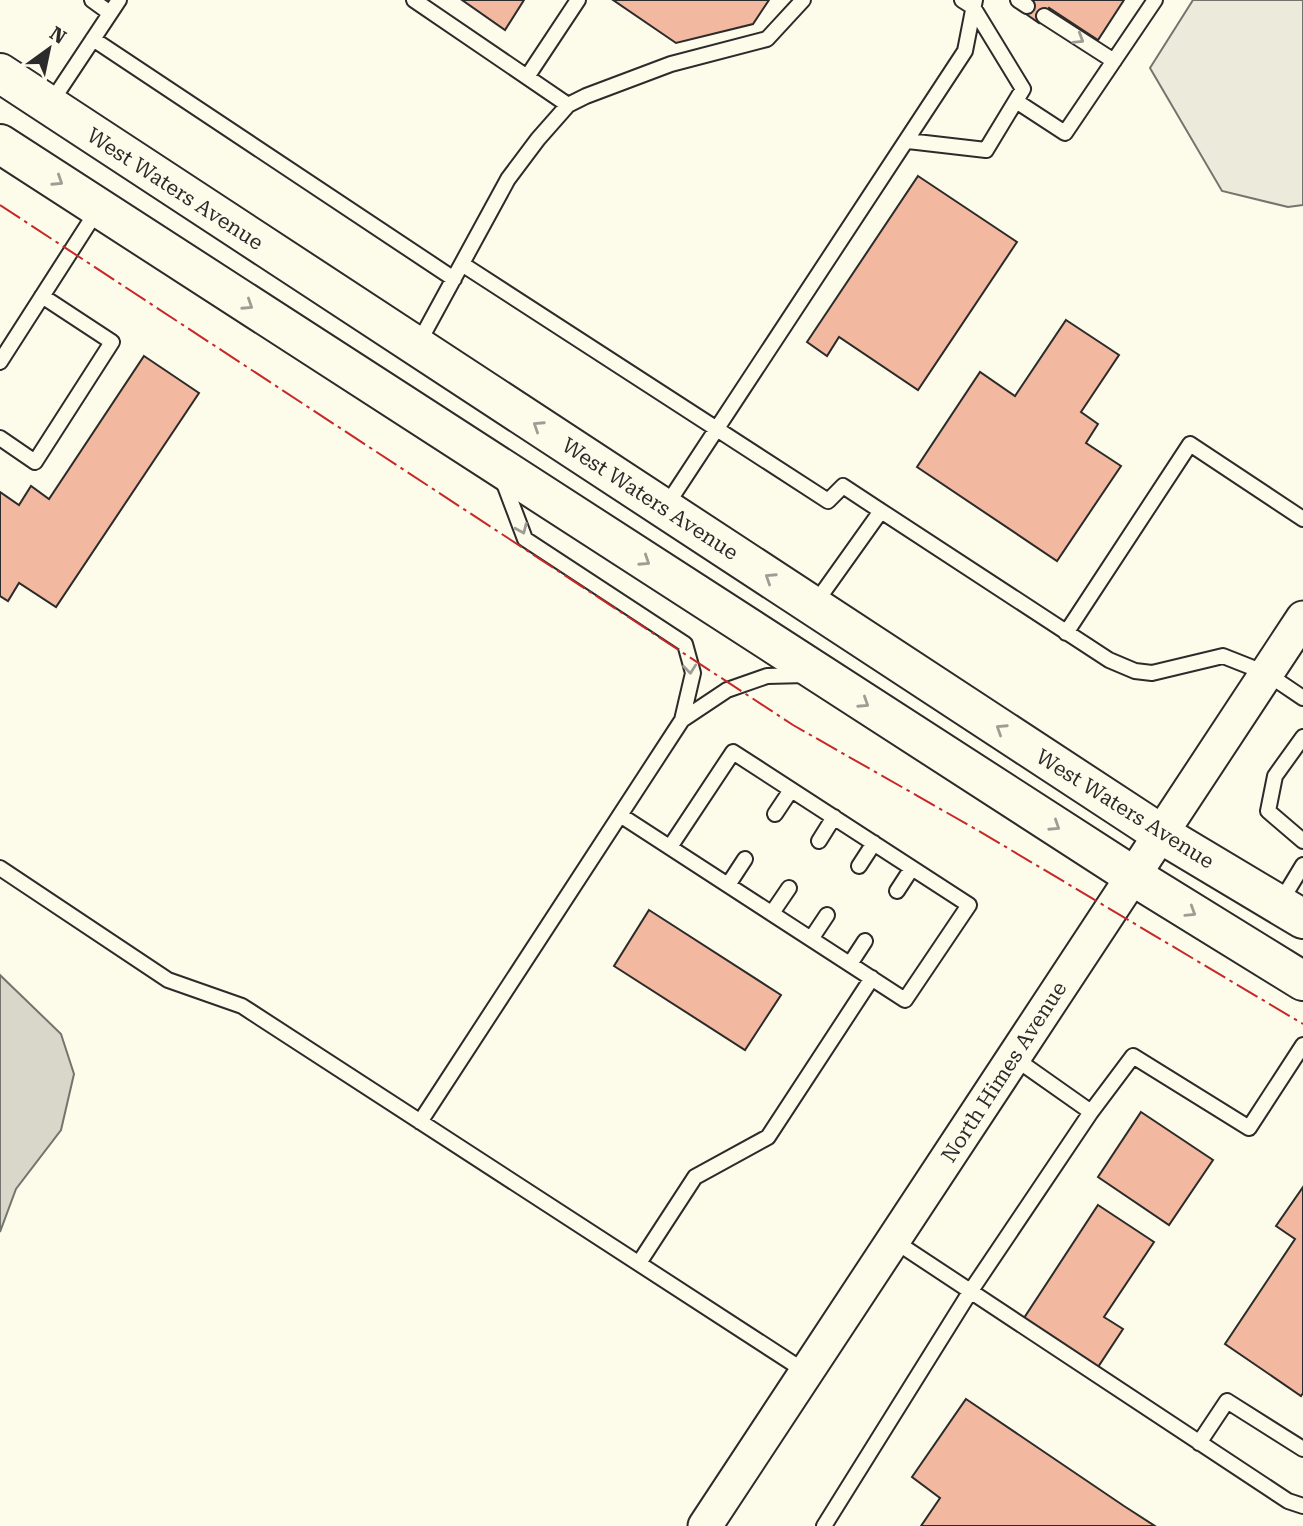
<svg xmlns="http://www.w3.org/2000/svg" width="1303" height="1526" viewBox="0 0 1303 1526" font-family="'Roboto Serif',serif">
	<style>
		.green { fill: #ecebdb; stroke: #74746e; stroke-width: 2 }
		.water { fill: #d8d7c9; stroke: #74746e; stroke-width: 2 }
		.building { fill: #f2b8a0; stroke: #2b2b2b; stroke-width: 2 }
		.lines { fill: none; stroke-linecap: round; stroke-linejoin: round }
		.service-casing { stroke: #2b2b2b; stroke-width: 18 }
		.tertiary-casing { stroke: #2b2b2b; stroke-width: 37 }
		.secondary-casing { stroke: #2b2b2b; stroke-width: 42 }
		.service { stroke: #fdfbea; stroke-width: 14 }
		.tertiary { stroke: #fdfbea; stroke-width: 33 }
		.secondary { stroke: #fdfbea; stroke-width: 38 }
		.power { stroke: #c62828; stroke-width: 2; stroke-dasharray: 24 5 3.5 5; stroke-linecap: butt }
		.oneway { stroke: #9e9d94 }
		.labels { text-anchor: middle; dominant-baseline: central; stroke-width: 5; stroke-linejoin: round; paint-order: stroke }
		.street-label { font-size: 21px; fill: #2b2b2b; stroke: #fdfbea }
	</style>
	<rect width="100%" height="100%" fill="#fdfbea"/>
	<path class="green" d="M1193,0H1303V205L1288,207L1222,191L1150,68Z"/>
	<path class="water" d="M0,975L61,1034L74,1074L61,1130L16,1189L0,1232Z"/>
	<path class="building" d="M462,0H524L505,30Z
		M613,0H769L753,24L676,43Z
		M1029,0H1124L1098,40L1049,8L1039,23L1023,12Z
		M918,176L1017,242L918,390L839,337L827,356L807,342Z
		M1066,320L1119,355L1081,412L1098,424L1086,443L1121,466L1057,561L917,467L980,372L1015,396Z
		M144,356L199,393L56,607L19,583L8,601L0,596V492L19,505L31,486L49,499Z
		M649,910L781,995L745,1050L614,966Z
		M1141,1112L1213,1160L1169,1225L1098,1177Z
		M1303,1187V1393L1301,1396L1225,1344L1295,1239L1276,1226Z
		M1098,1205L1154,1242L1104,1317L1123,1329L1098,1367L1024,1318Z
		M966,1399L1124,1506L1155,1526H921L940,1498L912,1477Z"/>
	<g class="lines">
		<defs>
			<path id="service" d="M92,0L110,13
				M414,0L568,105
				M1018,0L1027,6
				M1044,16L1114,61
				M93,39L454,279
				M527,77L578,0
				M1016,101L1065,133L1155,0
				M50,104L119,0
				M908,141L986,150L1023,89L973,7L962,0
				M462,264L828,501L843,486L881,511
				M417,346L508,179L538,139L568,105L586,96L671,64L767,39L803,0
				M0,362L98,209
				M0,438L35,462L112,342L42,296
				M666,506L965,51L975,0
				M814,605L881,511L1109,660L1135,671L1152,673L1223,656L1266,673L1303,698
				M1066,633L1190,444L1303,519
				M682,720L727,690L767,676L806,675
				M1303,737L1275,776L1268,811L1303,841
				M775,814L791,790
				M620,815L905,1000L969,905L733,752L670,847
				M819,841L834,817
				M859,866L874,843
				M0,868L168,980L242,1006L806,1372
				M728,885L745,859
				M897,891L912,868
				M1280,903L1303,865
				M772,913L789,888
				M811,939L827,915
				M850,964L865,941
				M1013,1057L1091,1112L1133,1056L1249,1128L1303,1045
				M420,1122L682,720L693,673L685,644L525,539L502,478
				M893,1240L1288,1501L1303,1506
				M639,1263L695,1177L768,1137L872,978
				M1199,1443L1227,1401L1303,1449
				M824,1526L970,1292L1091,1112"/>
			<path id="tertiary" d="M705,1526L1303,618"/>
			<path id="secondary" d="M0,73L1161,834L1303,919
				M0,144L1133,876L1303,981"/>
		</defs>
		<use href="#service" class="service-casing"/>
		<use href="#tertiary" class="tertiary-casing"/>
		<use href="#secondary" class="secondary-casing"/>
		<use href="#service" class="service"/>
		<use href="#tertiary" class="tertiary"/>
		<use href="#secondary" class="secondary"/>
		<path class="power" d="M0,205L793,725L979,831L1303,1024"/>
	</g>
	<defs><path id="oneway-chevron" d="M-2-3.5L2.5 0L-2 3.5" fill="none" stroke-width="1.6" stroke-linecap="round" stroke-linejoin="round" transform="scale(1.75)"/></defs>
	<g class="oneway">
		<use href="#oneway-chevron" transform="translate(1079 39) rotate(32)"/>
		<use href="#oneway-chevron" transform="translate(58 181) rotate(33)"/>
		<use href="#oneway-chevron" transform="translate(248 305) rotate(33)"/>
		<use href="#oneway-chevron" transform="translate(538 426) rotate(-147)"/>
		<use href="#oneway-chevron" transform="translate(522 529) rotate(67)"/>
		<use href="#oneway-chevron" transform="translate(645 561) rotate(33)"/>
		<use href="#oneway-chevron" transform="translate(770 578) rotate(-147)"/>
		<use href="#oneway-chevron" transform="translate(690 669) rotate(84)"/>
		<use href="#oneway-chevron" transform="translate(864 703) rotate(33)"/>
		<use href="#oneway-chevron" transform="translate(1001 729) rotate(-147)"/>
		<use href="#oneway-chevron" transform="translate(1055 826) rotate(33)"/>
		<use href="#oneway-chevron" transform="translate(1191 912) rotate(32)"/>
	</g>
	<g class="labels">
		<g class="street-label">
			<text transform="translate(175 189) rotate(33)">West Waters Avenue</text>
			<text transform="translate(650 499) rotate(33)">West Waters Avenue</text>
			<text transform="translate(1125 809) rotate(32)">West Waters Avenue</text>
			<text transform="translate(1004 1072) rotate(-57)">North Himes Avenue</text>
		</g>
	</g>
	<g transform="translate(49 49) rotate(33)" stroke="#fdfbea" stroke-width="5" paint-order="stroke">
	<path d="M0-5L12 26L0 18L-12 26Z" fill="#2b2b2b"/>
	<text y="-10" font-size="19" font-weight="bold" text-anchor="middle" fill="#2b2b2b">N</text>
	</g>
</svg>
